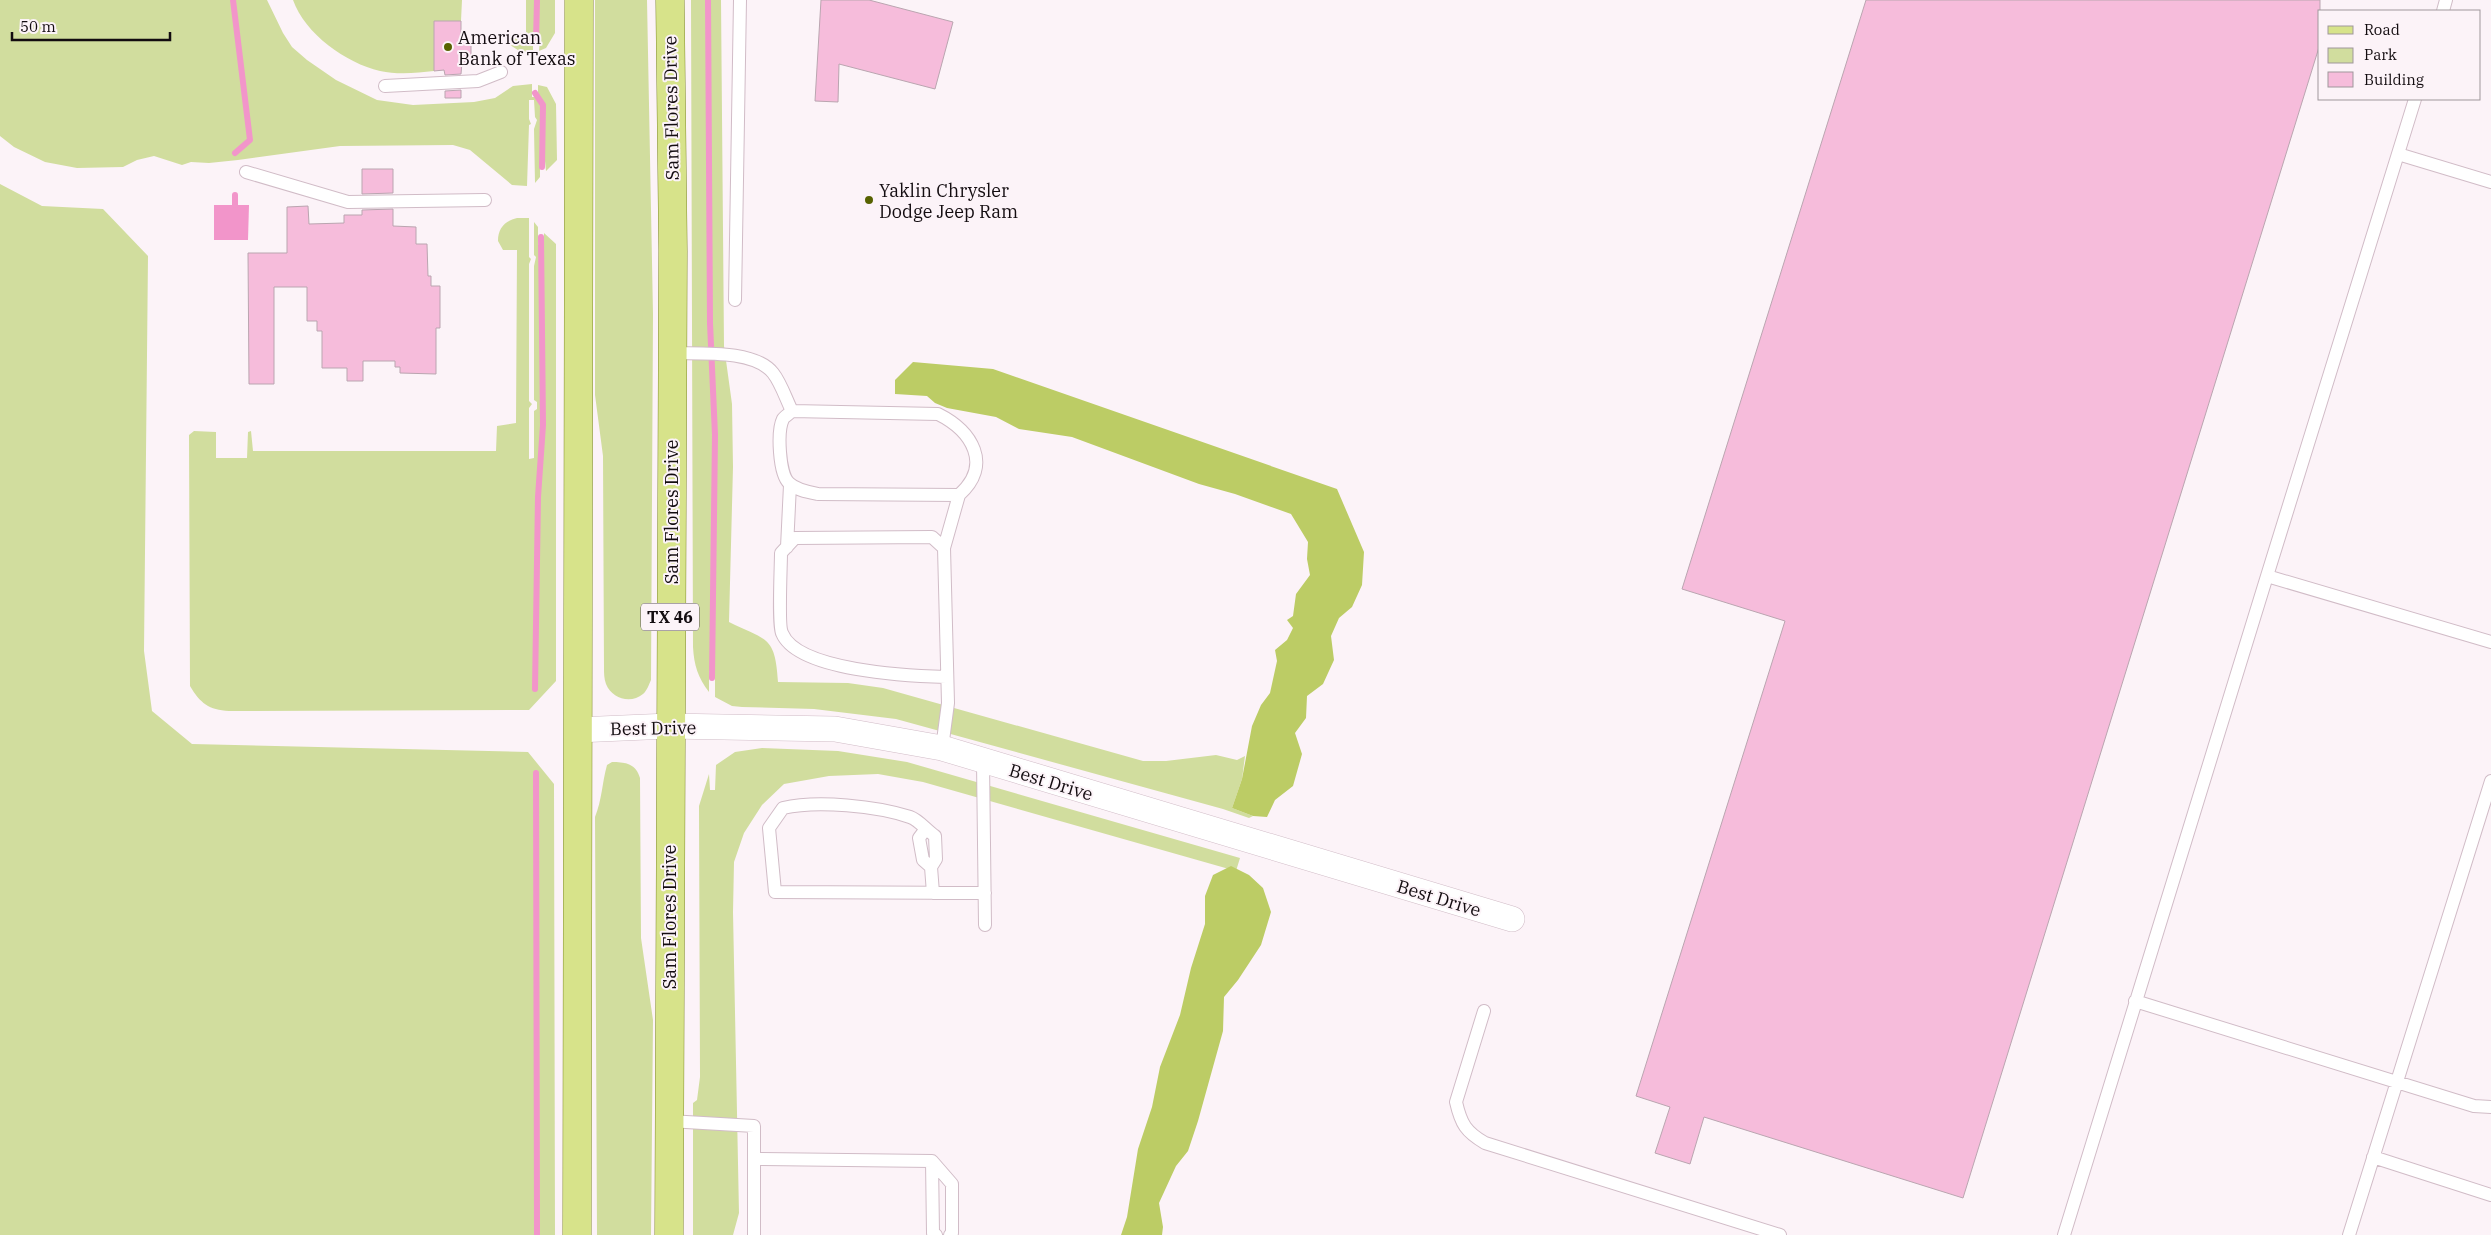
<svg xmlns="http://www.w3.org/2000/svg" width="2491" height="1235" viewBox="0 0 2491 1235" font-family="'IBM Plex Serif',serif">
	<style>
		.green { fill: #d1dd9e }
		.forest { fill: #bccc65 }
		.water { fill: #f295ca }
		.lines { fill: none; stroke-linecap: round; stroke-linejoin: round }
		.stream { stroke: #f295ca; stroke-width: 6 }
		.building { fill: #f6bcdb; stroke: #baa5b0 }
		.service-casing { stroke: #d1bcc7; stroke-width: 14 }
		.minor-casing { stroke: #d1bcc7; stroke-width: 26 }
		.primary-casing { stroke: #828c2d; stroke-width: 29 }
		.service { stroke: #fff; stroke-width: 12 }
		.minor { stroke: #fff; stroke-width: 25 }
		.primary { stroke: #d7e38a; stroke-width: 28 }
		.poi-dot { fill: #576200; stroke: #fcf3f8; stroke-width: 2 }
		.labels { text-anchor: middle; dominant-baseline: central; stroke-width: 4; stroke-linejoin: round; paint-order: stroke }
		.shield { fill: #fcf3f8; stroke: #595156; stroke-width: 1 }
		.shield-label { font-size: 16px; font-weight: bold; fill: #130c10 }
		.poi-label { font-size: 18px; fill: #130c10; stroke: #fcf3f8; text-anchor: start }
		.street-label { font-size: 18px; fill: #130c10; stroke: #fcf3f8 }
	</style>
	<rect width="100%" height="100%" fill="#fcf3f8"/>
	<path class="green" d="M0,0H267L283,33L292,47L307,60L336,80L377,100L413,105L474,102L495,98L513,86L532,84V97H538V85L547,87L556,104L557,160L546,171L545,161H540V177L535,183L534,129L537,120L535,117L534,100H529V119L531,124L529,125L527,186L512,185L470,150L453,145L340,146L238,160L209,163L191,162L182,165L154,156L137,160L123,167L77,168L45,162L14,147L0,136Z
		M293,0H462L461,21H434V71C417,73 398,75 380,71C346,63 305,34 293,0Z
		M526,0H555V33L546,48L539,51L540,38H533V52H521L510,45L507,35L526,33Z
		M595,0H647L653,314L651,680C649,684 647,691 643,694C631,704 612,699 606,684C604,679 604,673 604,668L603,456L595,395Z
		M691,0H721L724,346L732,404L733,467L729,622C768,641 775,636 778,682L848,683L883,688L1143,761H1166L1216,755L1237,760L1245,756L1242,779L1232,808L1253,816L1249,818L1223,809L896,719L814,709L742,707L732,706L715,697V670L709,671V692C698,678 694,665 693,647Z
		M0,184L42,206L103,209L148,256L144,651L152,711L192,744L528,752L554,784L555,1235H0Z
		M517,218H529V257L531,259L529,264V401L532,404L529,408V459L534,458V411L537,409V402L534,400V266L536,257L534,255V222L538,227V245H544V233L556,244V681L529,710L229,711C209,710 200,703 190,686L189,435L194,431L216,432V458H247L248,432L251,431L253,451H496L497,426L516,423L517,250H503L498,241C498,228 505,221 517,218Z
		M762,748L838,751L907,762L1240,858L1236,871L923,782L878,774L829,776L784,784L762,805L744,833L734,862L733,912L739,1213L733,1235H693V1103L697,1100L700,1077L699,806L709,774L710,790H715L716,765L735,752Z
		M612,762C626,762 636,764 640,778L641,938L653,1020L651,1235H597L595,817C602,800 602,783 607,765Z"/>
	<path class="forest" d="M913,362L993,369L1337,489L1364,552L1362,585L1352,607L1339,618L1331,636L1334,660L1323,684L1307,696L1306,718L1295,733L1302,754L1293,786L1275,800L1267,817L1253,816L1232,808L1242,779L1252,726L1261,705L1270,693L1277,661L1275,650L1287,640L1293,628L1287,620L1293,616L1296,594L1310,575L1307,559L1308,542L1291,514L1235,494L1199,484L1072,437L1019,429L996,417L947,408L935,403L927,396L895,394V380Z
		M1231,866L1249,875L1263,888L1271,912L1261,945L1238,980L1224,997L1223,1031L1198,1121L1188,1151L1176,1166L1159,1203L1163,1227L1162,1235H1121L1127,1217L1138,1149L1152,1107L1160,1067L1180,1015L1191,968L1205,924V896L1213,875Z"/>
	<path class="water" d="M214,205H249L248,240H214Z"/>
	<g class="lines">
		<path class="stream" d="M233,0L250,140L235,153
			M708,0L710,323L715,435L712,678
			M536,42L537,0
			M535,93L543,105L542,167
			M235,205V195
			M535,689L538,497L543,425L541,237
			M536,773L537,1235"/>
	</g>
	<path class="building" d="M821,0H869L953,22L935,89L839,64L838,102L815,101Z
		M1866,0H2320V44L1963,1198L1704,1117L1690,1164L1655,1153L1670,1107L1636,1096L1785,621L1682,589Z
		M434,21H461V42H471V62H462L461,74L445,75L444,70L434,71Z
		M461,90V98H445V91Z
		M362,169H393V193L362,194Z
		M308,206L309,224L344,223V215H362V210L393,209V226L416,227V244H427L428,276H431V286H440V328H436V374L400,373V367H395V361H363V381H347V368H322V331H317V321H307V287H274V384H249L248,253H287V207Z"/>
	<g class="lines">
		<defs>
			<path id="service" d="M2443,11L2446,0
				M385,86L478,81L501,72
				M2398,154L2491,182
				M246,172L348,202L485,200
				M735,300L740,0
				M671,353C698,354 754,349 773,373C781,383 786,399 792,411L938,414C972,431 993,465 959,495L818,494C808,492 796,490 789,483C779,474 777,431 783,419C784,417 789,414 792,411
				M787,547L790,485
				M944,548L959,495
				M2267,576L2415,99
				M942,748L948,703L944,548L932,537L795,538L781,553C781,566 778,625 782,633C797,671 909,676 946,677
				M983,762L985,925
				M925,830L919,838L923,860L931,867L933,893
				M931,867L936,859L935,836C927,831 919,820 910,817C877,806 817,800 783,808L769,828L775,892L985,893
				M2135,1001L2474,1106L2491,1107
				M1484,1011L1456,1102C1461,1124 1466,1132 1485,1143L1780,1235
				M669,1121L754,1126V1235
				M2373,1157L2491,1195
				M754,1159L932,1161L952,1184V1233L950,1235
				M932,1161L933,1233L936,1235
				M2064,1235L2267,576L2491,642
				M2349,1235L2491,781"/>
			<path id="minor" d="M577,730L669,726L835,729L942,748L1512,919"/>
			<path id="primary" d="M577,1235L579,0
				M669,1235L673,251L670,0"/>
		</defs>
		<use href="#service" class="service-casing"/>
		<use href="#minor" class="minor-casing"/>
		<use href="#primary" class="primary-casing"/>
		<use href="#service" class="service"/>
		<use href="#minor" class="minor"/>
		<use href="#primary" class="primary"/>
	</g>
	<g class="poi-dot">
		<circle cx="448" cy="47" r="5"/>
		<circle cx="869" cy="200" r="5"/>
	</g>
	<g class="labels">
		<rect class="shield" x="641" y="603.5" width="58" height="27" rx="4"/>
		<g class="shield-label">
			<text x="670" y="617">TX 46</text>
		</g>
		<g class="poi-label">
			<text x="458" y="37">American<tspan x="458" dy="21">Bank of Texas</tspan></text>
			<text x="879" y="190">Yaklin Chrysler<tspan x="879" dy="21">Dodge Jeep Ram</tspan></text>
		</g>
		<g class="street-label">
			<text transform="translate(671 108) rotate(-91)">Sam Flores Drive</text>
			<text transform="translate(671 512) rotate(-90)">Sam Flores Drive</text>
			<text transform="translate(653 728) rotate(-1)">Best Drive</text>
			<text transform="translate(1051 782) rotate(17)">Best Drive</text>
			<text transform="translate(1439 898) rotate(17)">Best Drive</text>
			<text transform="translate(669 917) rotate(-90)">Sam Flores Drive</text>
		</g>
	</g>
	<rect x="2318" y="10" width="162" height="90" fill="#fcf3f8" stroke="#9f979b"/>
	<rect x="2328" y="26" width="25" height="8" fill="#d7e38a" stroke="#9f979b"/>
	<text x="2364" y="35" font-size="15" fill="#130c10">Road</text>
	<rect x="2328" y="48" width="25" height="15" fill="#d1dd9e" stroke="#9f979b"/>
	<text x="2364" y="60" font-size="15" fill="#130c10">Park</text>
	<rect x="2328" y="72" width="25" height="15" fill="#f6bcdb" stroke="#9f979b"/>
	<text x="2364" y="85" font-size="15" fill="#130c10">Building</text>
	<path d="M12 32v8h158v-8" fill="none" stroke="#130c10" stroke-width="2.5"/>
	<text x="20" y="32" font-size="15" fill="#130c10" stroke="#fcf3f8" stroke-width="4" paint-order="stroke">50 m</text>
</svg>
